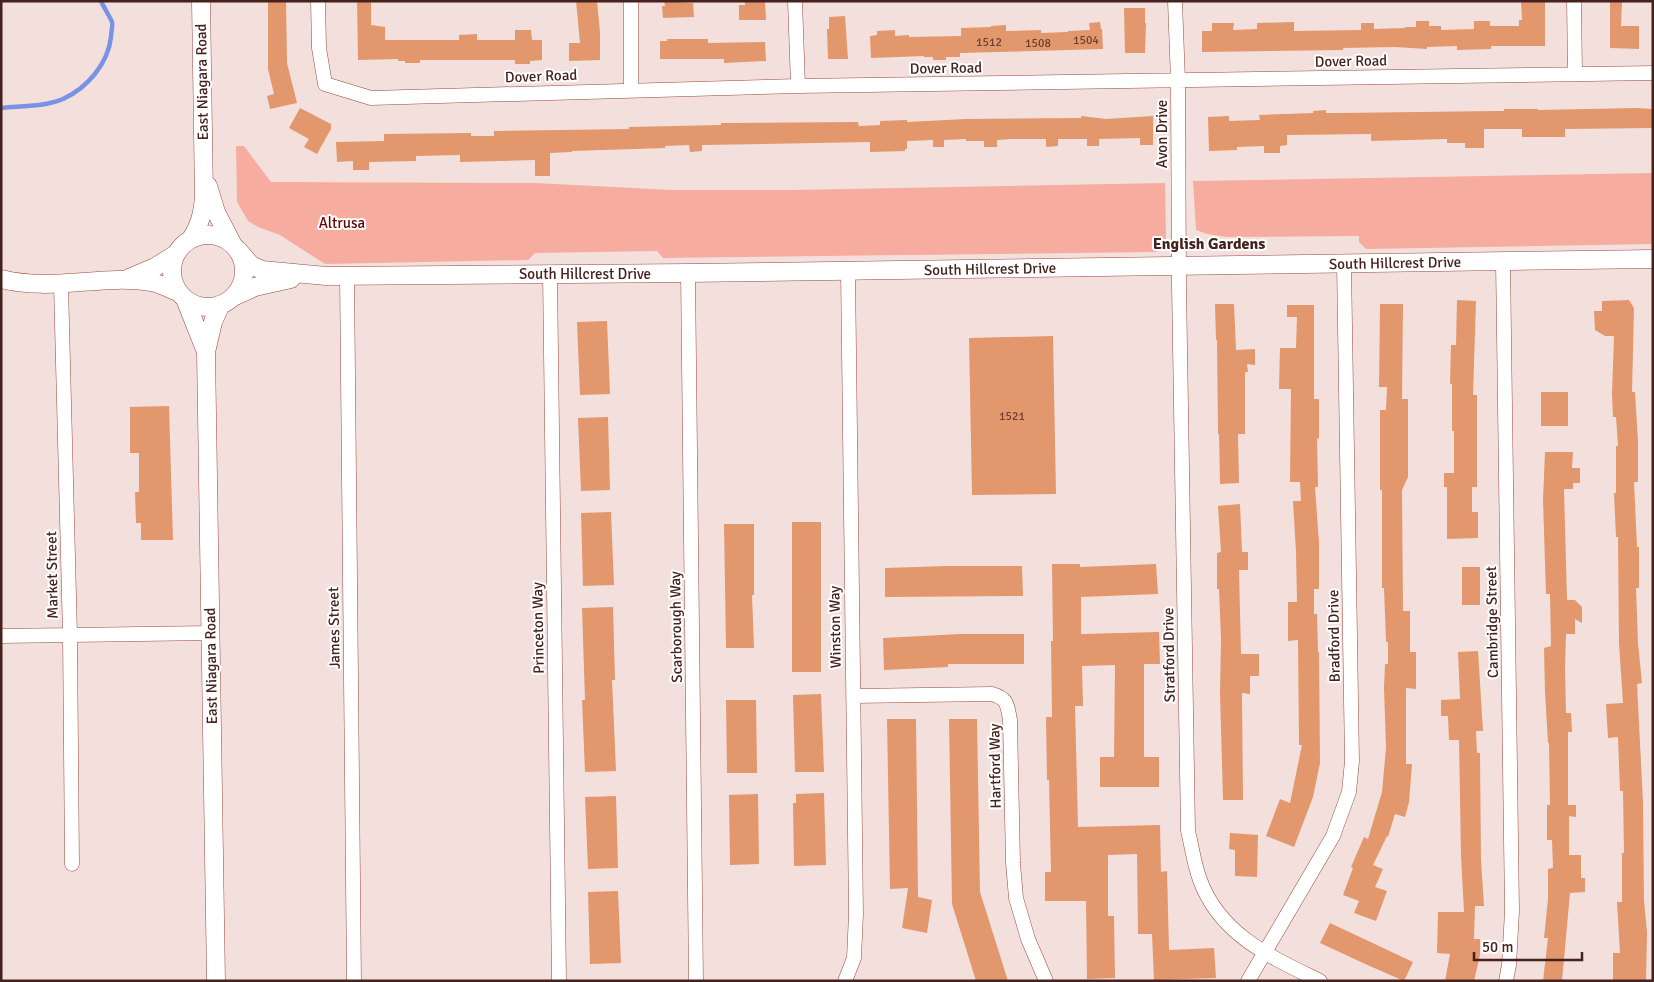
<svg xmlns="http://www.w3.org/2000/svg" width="1654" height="982" viewBox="0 0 1654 982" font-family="Signika,sans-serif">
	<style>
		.green { fill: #f6ada0 }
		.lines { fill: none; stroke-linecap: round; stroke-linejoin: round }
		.stream { stroke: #7a92e4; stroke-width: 4.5 }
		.building { fill: #e3976c }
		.minor-casing { stroke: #98493d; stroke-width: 15 }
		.tertiary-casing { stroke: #98493d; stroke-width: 19 }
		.minor { stroke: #fff; stroke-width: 14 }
		.tertiary { stroke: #fff; stroke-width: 18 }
		.labels { text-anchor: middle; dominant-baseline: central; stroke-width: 4; stroke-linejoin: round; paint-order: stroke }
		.number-label { font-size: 12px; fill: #6c3f31 }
		.street-label { font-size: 15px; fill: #45221d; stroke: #fff }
		.park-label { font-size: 15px; fill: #610500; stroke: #fff }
		.neighbourhood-label { font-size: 16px; font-weight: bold; fill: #45221d; stroke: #fff }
	</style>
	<rect width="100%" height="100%" fill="#f3e0dd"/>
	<path class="green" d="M236,146H244L271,182L535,183L672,190H792L1165,183L1166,239L1165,244L1156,252L663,258L657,251L535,253L528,260L325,264L280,235L258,227L248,221L237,202Z
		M1653,173V244L1366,249L1359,242V236L1226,237L1207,234L1196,230L1193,181Z"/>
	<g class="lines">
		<path class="stream" d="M1,108C21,106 44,107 63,99C87,88 108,64 111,37C111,32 113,26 112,22C109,15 104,8 101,1"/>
	</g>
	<path class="building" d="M268,1H286L287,63L297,103L270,109L267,96L274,94L268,69Z
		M357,1H371V25L385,27V40H459V35L477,34V40H515V30H531L532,40H542V60L530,61V64H515V60H420V63H405V61H398V59L358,60Z
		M576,1H597L600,33V60L569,61V43H580Z
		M664,1L693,3L694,17L663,18L662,6H665Z
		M745,1H765L766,20H739V5H745Z
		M1521,1H1545V46H1491V49L1457,50V46L1427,47V49L1395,47L1343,48V50L1202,52V31H1212V23H1234L1233,30L1257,29V23L1294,22V31L1361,30V23H1374V29L1405,28V27H1416V21H1429V26H1441V30L1474,29V21H1490V26H1519V20H1522Z
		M1610,1H1622L1621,26H1639V49L1610,48Z
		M1124,8H1145V23H1146L1145,53H1125Z
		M845,16L848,59H828L827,29H829V17Z
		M1100,22L1101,29H1102L1103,49L960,53V57H946V60H933V57H924V56L871,58L870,36L877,35V31L895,30V36L909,35V37L961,36V28L991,27V26L1006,25V31L1041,30V33L1068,32V31L1090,30L1089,23Z
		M667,39H708V43L765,42L766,61L724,63V59H660V41H667Z
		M300,108L331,124V129L317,154L304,147L309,139L289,128Z
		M1636,108L1653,109V128L1565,129V137H1522V129H1484V148H1465V143H1447V139L1371,141V134L1287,135V145L1280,146V153H1264V146L1237,147V150L1209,151L1208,117L1229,116V121L1260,120L1259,115L1313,113V111L1326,110V113H1340L1497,111H1504V109H1538V110Z
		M1081,116L1106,119L1153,116V145H1140V138L1099,139V146H1087V139H1058V146L1046,147V139H1012L997,140V147H984V141H966V139L944,140V147H933V140L907,141V149H905V151L870,152V142L702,145V151L690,152L689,145L665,146V148L572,151V152L550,153V176H535V160L460,162V155L416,156V161L369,162V170H353V161L337,162L336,142L384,141V134L471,133V136H494V131L629,129V127L721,125V123L858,122L859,126L880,125V121L907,120V122L966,119L1081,118Z
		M1457,300L1476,301L1473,395H1477V487H1472V512H1478V538L1447,539V487H1444V473H1454V431H1452V384H1450L1451,345H1456Z
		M1629,300L1634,308L1632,392H1635L1638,441V482H1634L1637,547H1639V588H1636L1638,643L1642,683L1637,684L1643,802L1644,901L1647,932L1646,981H1613V953H1620L1617,902H1622V853H1624L1623,791H1620L1618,737L1608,738L1606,704L1623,703L1619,644L1618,537H1616L1614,493H1616V446H1618L1616,417H1613L1612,393L1614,336H1605L1595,330L1594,311H1602V301Z
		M1215,304H1234L1236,350L1255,349V365L1247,364L1248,372H1245V434H1238L1239,483L1220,484L1219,434H1218L1217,340H1216Z
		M1380,304H1403L1402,399H1408V477L1402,490L1403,611H1410V652H1416V689L1406,688V764H1412L1409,802L1405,817L1395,814L1388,837L1387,836L1373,865L1383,869L1375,887L1387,891L1376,921L1354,913L1359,901L1343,895L1353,868L1351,867L1364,837L1368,839L1382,792L1386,748L1384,688L1385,664H1388V642H1386L1384,588H1382V490H1380V410H1386L1387,387H1379Z
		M1287,305H1314V399H1319V439L1317,438L1318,487H1315L1319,543V589H1314V614H1317L1318,652H1319L1320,763L1313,797L1294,847L1266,836L1280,799L1290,803L1302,745H1299L1298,640L1288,641V602H1297L1296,552L1293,501H1301L1300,482H1290L1291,389H1279L1280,348H1296L1297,317H1287Z
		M607,321L610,394L580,395L577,322Z
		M1053,336L1056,494L972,495L969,338Z
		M1541,392H1568V426H1541Z
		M169,406L173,540H141V523H136L135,492H139V453H130V407Z
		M608,417L610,490L581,491L578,418Z
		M1545,452H1573L1572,468H1580V483H1573V489H1564L1567,600H1575L1582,607V623L1575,619V634H1566L1565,667L1566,713H1571L1572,732H1568V805H1576V817L1569,816V855H1581V878H1585V892L1570,893L1562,981H1543L1548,938H1544L1548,899V869L1553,868L1552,840H1547V805H1550L1549,743H1548L1545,692L1544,648L1551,646L1550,594H1546L1543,500Z
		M1240,504L1242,552H1248V570H1239L1241,654H1259V676H1250V694L1242,693L1243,800H1223L1220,693L1221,639L1219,589H1217V553L1221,552L1218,506Z
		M611,512L614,585L583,586L581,513Z
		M792,522H821V672H792Z
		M724,524H754V595H752L754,648H726Z
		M1052,564H1080V567L1156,564L1158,594L1081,597V634L1159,632L1160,664H1144V757H1159V787H1100V757H1114L1115,665L1082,666L1083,706H1075L1078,827L1160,825L1161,872L1167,871L1169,950L1214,948L1216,978L1154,980L1152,934H1138L1137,854L1108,855V916H1114L1115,978L1087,979L1086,901H1045V872H1051L1049,780H1047L1046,717H1052L1051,641H1053Z
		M946,566H1022L1023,596L885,597V568Z
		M1462,567H1480V605H1462Z
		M613,607L615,680H612L616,771L585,772L582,700H585L582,608Z
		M960,634H1024V664H948V667L884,670L883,638Z
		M1478,651L1483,731H1476L1477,753H1480L1481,860L1484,906H1475L1474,939H1480V955L1474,981H1445L1450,954L1437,953L1438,912H1464L1461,856L1459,740H1449L1448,716H1441V700L1460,699L1458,652Z
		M821,694L824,772H795L793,695Z
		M726,700H756L757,773H727Z
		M887,719H916L918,897L932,900L927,933L902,928L908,888L890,889Z
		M949,719H977L980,892L1008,981H976L952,904Z
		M824,793L826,865L794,866L793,803H796V794Z
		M758,794L759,864L730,865L729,795Z
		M616,796L618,868L588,869L585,797Z
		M1230,833L1258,835L1257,877L1235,876V850L1229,849Z
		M618,891L621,963L590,964L588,892Z
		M1330,923L1413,962L1404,981L1363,963L1320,943Z"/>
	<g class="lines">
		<defs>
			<path id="minor" d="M318,1L319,48L325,84L371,98L798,86L1653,73
				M795,1L798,86
				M1175,1L1178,81L1179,286L1188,831C1192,847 1194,864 1200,880C1220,935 1271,957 1320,981
				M1574,1L1575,73
				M631,90V1
				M1503,262L1512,911L1509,965L1506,981
				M688,273L696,981
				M550,274L559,981
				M347,275L354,981
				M61,285L70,635L72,864
				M1,636L211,633
				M853,696L992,694C1008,699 1007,704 1010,720L1013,863L1016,898L1028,939L1046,981
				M845,981L854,958L856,914L848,271
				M1248,981L1333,836L1349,792L1352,761L1344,264"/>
			<path id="tertiary" d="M208,186L216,212L233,245
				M172 271a36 36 0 1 1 72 0a36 36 0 1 1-72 0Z
				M191,239C200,224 202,216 204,198L201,1
				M238,250L251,265L262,270L326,276L688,273L1653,259
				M129,278L155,267L176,254
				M1,279C52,292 102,274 151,282C161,284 170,289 180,293
				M233,297L255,287L291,279
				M185,299L206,352
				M216,981L206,352L213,322L221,304"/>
		</defs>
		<use href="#minor" class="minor-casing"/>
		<use href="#tertiary" class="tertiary-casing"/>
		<use href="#minor" class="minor"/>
		<use href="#tertiary" class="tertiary"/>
	</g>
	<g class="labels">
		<g class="number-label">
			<text x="1086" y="40">1504</text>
			<text x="989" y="42">1512</text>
			<text x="1038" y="43">1508</text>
			<text x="1012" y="416">1521</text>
		</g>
		<g class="street-label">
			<text transform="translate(1351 61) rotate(-1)">Dover Road</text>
			<text transform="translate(946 68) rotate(-1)">Dover Road</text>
			<text transform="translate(541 76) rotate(-2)">Dover Road</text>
			<text transform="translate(202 82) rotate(-91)">East Niagara Road</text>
			<text transform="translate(1162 134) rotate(-90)">Avon Drive</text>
			<text transform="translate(1395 263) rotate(-1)">South Hillcrest Drive</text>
			<text transform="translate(990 269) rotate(-1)">South Hillcrest Drive</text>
			<text x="585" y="274">South Hillcrest Drive</text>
			<text transform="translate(52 575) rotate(-91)">Market Street</text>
			<text transform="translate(1492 622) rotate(-91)">Cambridge Street</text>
			<text transform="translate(676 627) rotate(-91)">Scarborough Way</text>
			<text transform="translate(835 627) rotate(-91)">Winston Way</text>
			<text transform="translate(334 628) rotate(-91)">James Street</text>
			<text transform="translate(538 628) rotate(-91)">Princeton Way</text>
			<text transform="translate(1334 636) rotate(-91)">Bradford Drive</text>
			<text transform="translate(1169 655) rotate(-91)">Stratford Drive</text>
			<text transform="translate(211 666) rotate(-91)">East Niagara Road</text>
			<text transform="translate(995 766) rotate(-91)">Hartford Way</text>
		</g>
		<g class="park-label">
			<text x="342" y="223">Altrusa</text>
		</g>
		<g class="neighbourhood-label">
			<text x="1209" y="244">English Gardens</text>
		</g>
	</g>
	<rect width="1654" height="982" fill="none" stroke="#45221d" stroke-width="5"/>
	<path d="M1474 952v8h108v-8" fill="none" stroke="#45221d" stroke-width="2.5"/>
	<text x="1482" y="952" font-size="15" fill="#45221d" stroke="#ffffff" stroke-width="4" paint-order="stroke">50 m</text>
</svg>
